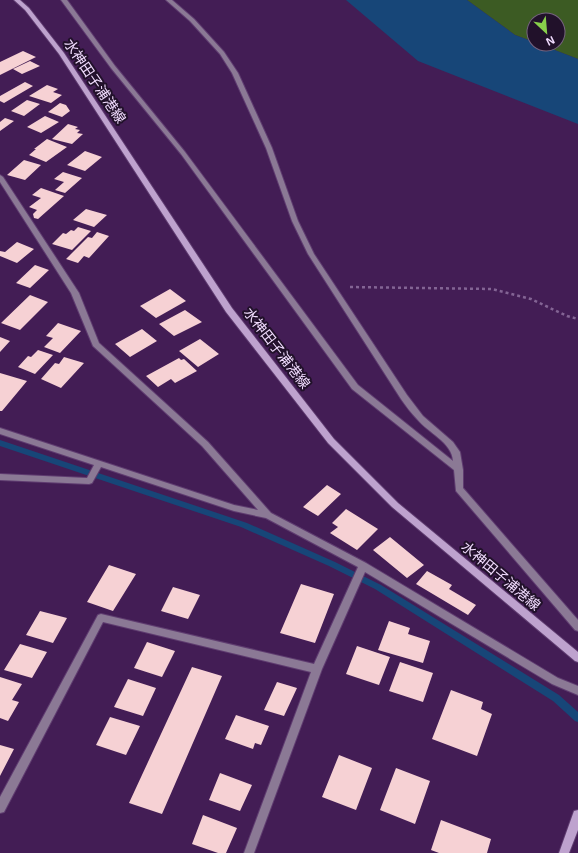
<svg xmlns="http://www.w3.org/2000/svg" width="578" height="853" viewBox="0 0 578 853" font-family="Arial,'Noto Sans JP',sans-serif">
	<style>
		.green { fill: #3c5b23 }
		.water { fill: #174678 }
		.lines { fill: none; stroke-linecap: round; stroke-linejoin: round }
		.stream { fill: #174678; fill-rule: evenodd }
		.building { fill: #f6d1d4 }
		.lane-casing { stroke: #5f3c70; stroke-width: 2 }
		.street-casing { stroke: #5f3c70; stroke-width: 2 }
		.secondary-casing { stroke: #5f3c70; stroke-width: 2 }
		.path { stroke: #836494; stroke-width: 2.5; stroke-dasharray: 3 3; stroke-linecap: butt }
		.lane { fill: #8b7995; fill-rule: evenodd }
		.street { fill: #8b7995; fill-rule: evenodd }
		.secondary { fill: #bea2ce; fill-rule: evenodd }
		.labels { text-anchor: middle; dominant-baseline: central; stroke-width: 4; stroke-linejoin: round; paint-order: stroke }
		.street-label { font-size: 14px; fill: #f2ddff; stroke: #21112a }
	</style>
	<rect width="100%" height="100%" fill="#431d55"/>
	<path class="green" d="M467,0H578V59L539,44H558V20H534V42L515,35Z"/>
	<path class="water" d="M346,0H467L515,35L534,42V44H539L578,59V124L418,61Z"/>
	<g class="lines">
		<path class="stream" d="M0,440L247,523L335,562L381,585L559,695L578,712V722L575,721L553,701L375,589L329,566L241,527L0,446Z"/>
	</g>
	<path class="building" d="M23,51L36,57L0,75V62Z
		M30,61L40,66L22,74L13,69Z
		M25,82L33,86L4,103L0,101V96Z
		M47,85L58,89L53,92L62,95L51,103L29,96Z
		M27,100L40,104L24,116L11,111Z
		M60,103L66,105L70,111L62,117L48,112Z
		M45,116L59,122L41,133L27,127Z
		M5,118L14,121L0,131V122Z
		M68,124L78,127L75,129L80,130L77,133L83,134L72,144L52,139Z
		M47,139L67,147L46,162L29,155L36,149H34Z
		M85,151L102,157L85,171L67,165Z
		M24,160L41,165L25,180L7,175Z
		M63,172L82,178L65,193L55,190L64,182L54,179Z
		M41,188L64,196L38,219L34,218L33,214L37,210L29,207L41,198L32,195Z
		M86,209L107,215L94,227L73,220Z
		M78,227L91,231L72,250L52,244L63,233L66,234L71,230L74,231Z
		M97,232L109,236L89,258L84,256L78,263L66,259L88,237L92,238Z
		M17,242L34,249L17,263L0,256V251L5,252Z
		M35,265L49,270L30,288L16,283Z
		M170,289L186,301L156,318L140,306Z
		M30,295L48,302L20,330L1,323Z
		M185,310L202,322L174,336L159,324Z
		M58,323L81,331L60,353L44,347L53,338L46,336Z
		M142,329L157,341L130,357L115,344Z
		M0,337L10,341L0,352Z
		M200,339L219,354L198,367L179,351Z
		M38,350L53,355L35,374L18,367L28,356L31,357Z
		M64,357L84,363L61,388L41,379L55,363L59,364Z
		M179,358L181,360L184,359L197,371L175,383L171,379L158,387L146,376Z
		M0,373L27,381L2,411H0Z
		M327,485L341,494L318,516L303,507Z
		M346,509L378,529L357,550L330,533L338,527L332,523Z
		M390,537L424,565L407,578L373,550Z
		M109,565L136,574L113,611L87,602Z
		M427,571L452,585L449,589L476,605L468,615L416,584Z
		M301,584L334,594L315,643L280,633Z
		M173,587L200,595L188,619L161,611Z
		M40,611L67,618L53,643L26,635Z
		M389,621L410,628L408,634L430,641L423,663L378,650Z
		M147,642L175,651L162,677L134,668Z
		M20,644L47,652L32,678L4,670Z
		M357,646L390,657L379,685L346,674Z
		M400,662L433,673L423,702L389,691Z
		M192,667L222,676L162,814L129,803Z
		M0,677L22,684L12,700L19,702L8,721L0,718Z
		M128,679L156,688L143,716L114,707Z
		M277,682L297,688L284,716L264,710Z
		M451,690L483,702L481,709L492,714L477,756L432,739Z
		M236,715L269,726L261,745L255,743L253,749L225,739Z
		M110,717L140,726L126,755L96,745Z
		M0,745L14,749L0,776Z
		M339,755L372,768L356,810L322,797Z
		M396,768L430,781L415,824L380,810Z
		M220,773L252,785L240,811L209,800Z
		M203,815L237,828L226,853H218L192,844Z
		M441,820L491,839L487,853H439L431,850Z"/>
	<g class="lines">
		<defs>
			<path id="lane" d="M61,0H67L115,66L185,152L358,385L453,461C452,442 428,433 417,419C411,413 406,406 401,399L308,254L292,221L266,148L232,73L220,54L190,21L166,0H172L194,19L224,52L238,73L272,148L298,221L314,254L407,395L423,416L453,442L460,452L463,470V488L578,620V631L575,630L456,491L454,470L352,389L181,154L111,68Z"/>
			<path id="street" d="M0,175L3,177L79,293L99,343L208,442L271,513L366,563L558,678L578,686V695L552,684L365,572L322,669L254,853H244L311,672L103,622L4,812L0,813V797L98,615L101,614L314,664L358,567L266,518L234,511L101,467L92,483L89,484L0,480V474L87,478L94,465L0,434V428L234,505L258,510L202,446L93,346L71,293L0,182Z"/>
			<path id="secondary" d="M14,0H20L29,8L64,53L232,308L334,439L398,503L578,652V662L575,661L392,507L328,443L226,312L59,54L25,10Z
				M578,810V830L569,853H559L574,811Z"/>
		</defs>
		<use href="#lane" class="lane-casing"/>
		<use href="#street" class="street-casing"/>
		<use href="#secondary" class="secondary-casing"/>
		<path class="path" d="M350,287L492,289L531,299L567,316L578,319"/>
		<use href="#lane" class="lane"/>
		<use href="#street" class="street"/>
		<use href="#secondary" class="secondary"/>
	</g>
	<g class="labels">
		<g class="street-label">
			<text transform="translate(95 81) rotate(56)">水神田子浦港線</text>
			<text transform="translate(277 348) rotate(52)">水神田子浦港線</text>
			<text transform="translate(501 576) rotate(40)">水神田子浦港線</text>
		</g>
	</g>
	<g transform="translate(546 32) rotate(154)"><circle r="19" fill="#21112a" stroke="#75637f"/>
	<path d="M0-3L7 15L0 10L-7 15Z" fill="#87cf4a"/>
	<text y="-6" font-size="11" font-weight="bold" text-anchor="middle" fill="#f2ddff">N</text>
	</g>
</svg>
